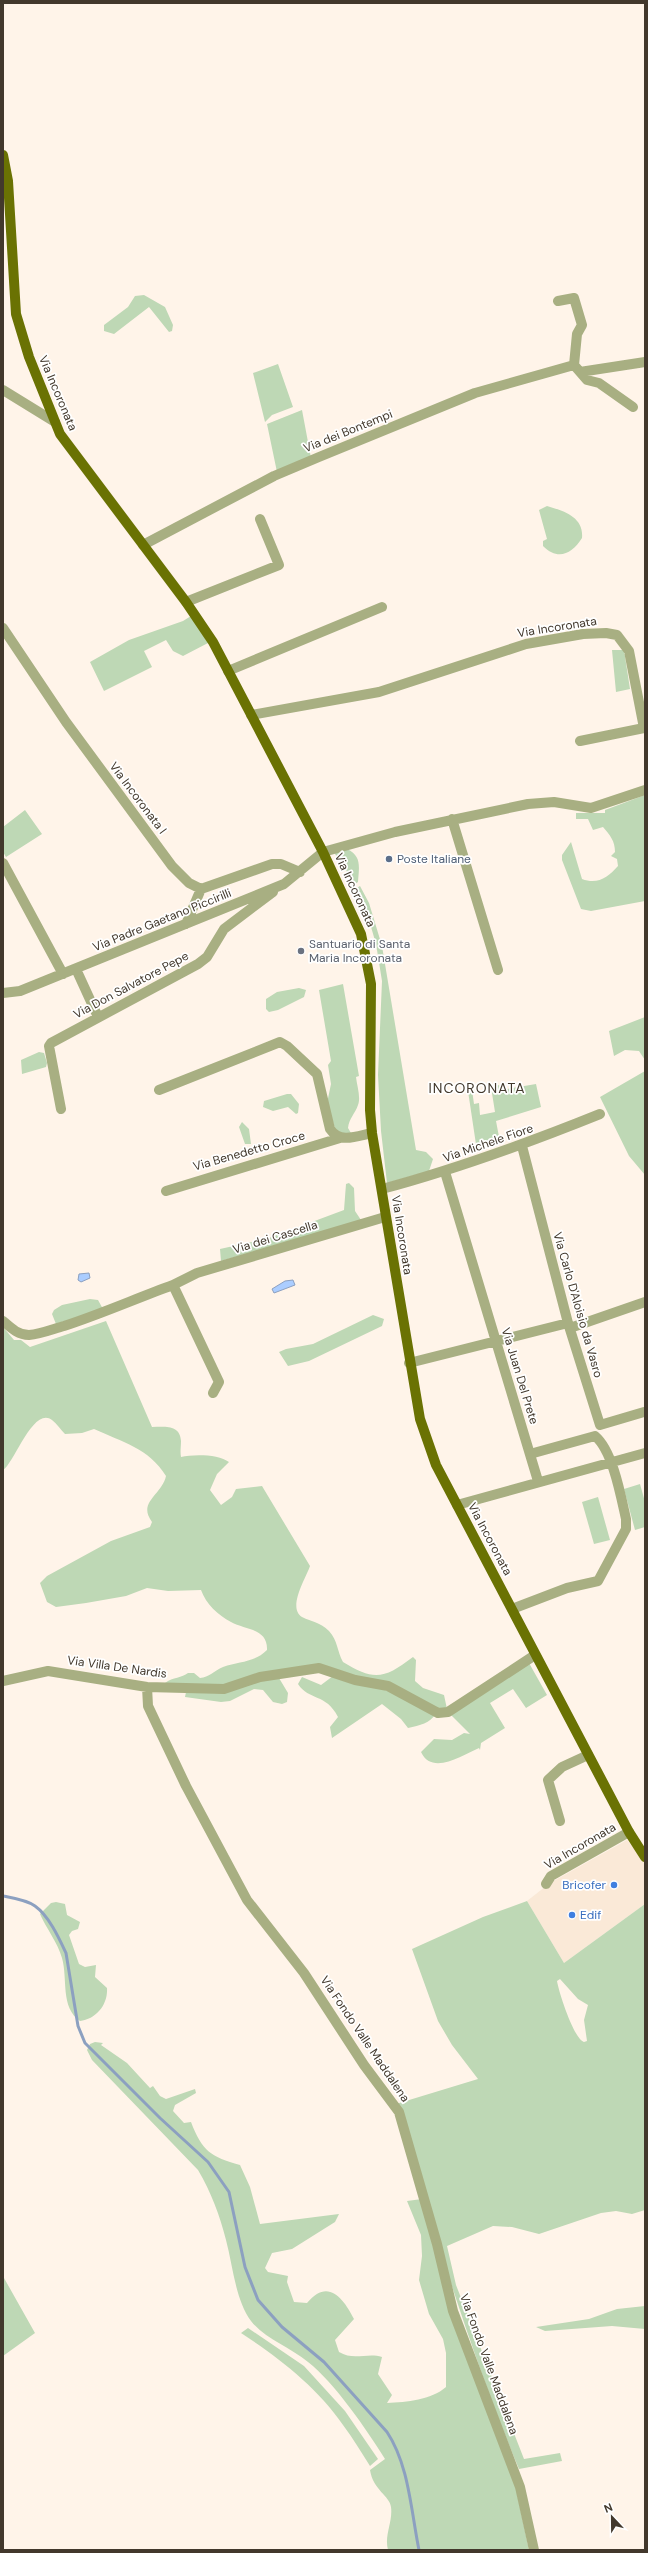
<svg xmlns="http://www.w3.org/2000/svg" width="648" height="2553" viewBox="0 0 648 2553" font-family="'DM Sans',sans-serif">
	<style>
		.commercial { fill: #fae9d7 }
		.green { fill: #bed8b5; fill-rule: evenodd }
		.water { fill: #abcdff; stroke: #8ca0c0 }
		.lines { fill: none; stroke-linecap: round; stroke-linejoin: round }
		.stream { stroke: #8ca0c0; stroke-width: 3 }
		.minor { stroke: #a8af82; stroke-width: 10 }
		.major { stroke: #6a7203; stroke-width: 10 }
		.service-dot { fill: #5c6f8a; stroke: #fff; stroke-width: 1.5 }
		.worship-dot { fill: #6b7280; stroke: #fff; stroke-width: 1.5 }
		.shop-dot { fill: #3f7fe0; stroke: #fff; stroke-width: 1.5 }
		.labels { text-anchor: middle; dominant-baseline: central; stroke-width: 3.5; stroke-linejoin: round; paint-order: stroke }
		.street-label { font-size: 12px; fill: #42382c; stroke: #fff }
		.service-label { font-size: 12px; fill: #4e5e75; stroke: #fff; text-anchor: start }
		.worship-label { font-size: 12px; fill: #5b616d; stroke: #fff; text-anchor: start }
		.shop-label { font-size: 12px; fill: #366cbe; stroke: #fff; text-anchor: end }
		.quarter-label { font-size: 14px; letter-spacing: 1px; fill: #42382c; stroke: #fff }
	</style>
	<rect width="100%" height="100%" fill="#fff4e9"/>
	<path class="commercial" d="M627,1840L645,1863V1904L564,1963L527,1901L550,1883Z"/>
	<path class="green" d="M144,295L165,307L173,325L172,331L169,332L149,307L114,334L104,331V325L128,307L135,296Z
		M278,364L293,407L272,415L265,422L253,373Z
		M302,410L311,458L277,472L267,424Z
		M547,506C564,511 584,517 582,538C572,554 558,561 543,546V541L547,539L539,510Z
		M191,616L208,643L183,656L173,651L166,640L144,651L152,667L104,691L90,662L129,640L183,621Z
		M612,650H624L630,689L616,692Z
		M645,795V901L591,911L581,909L562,860V855L571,842L582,879C598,885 608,877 618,866L617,859L611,856L615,852C615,841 610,835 603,827L593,830L588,819H576V813H605V810Z
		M25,810L42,834L6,857L3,852V827Z
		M347,849C362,856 359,867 358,882L355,884L351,883L345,867L335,854V852Z
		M360,886L369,903L382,946L416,1150L426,1152L433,1159L429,1171L387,1183L381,1131L378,1075L382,981L376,944L369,920L355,889Z
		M343,984L359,1076L356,1077C357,1086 361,1097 358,1105C355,1114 349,1118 348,1128L351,1133L337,1135L327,1103L331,1084L328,1065L331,1061L319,990Z
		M299,988L306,990L304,997L278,1010L269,1012L266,1009V999L277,992Z
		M645,1017V1060L639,1051L625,1050L614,1056L609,1031Z
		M39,1052L44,1053L47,1063L46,1067L22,1074L21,1060Z
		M645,1071V1175L629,1156L600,1097Z
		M536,1084L541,1107L496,1121L500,1142L477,1151L468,1091L472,1090L474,1104L479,1103L480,1115L495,1112L491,1087L499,1085L501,1090Z
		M287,1094H291L299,1104L298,1113L296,1114L288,1107L273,1111L263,1107L264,1101Z
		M242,1122L249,1129L251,1144H245L239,1127Z
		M349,1183L354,1188L355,1211L361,1220L221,1261L220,1249L269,1238L344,1210L346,1184Z
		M90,1299L98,1300L103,1309L56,1324L52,1314L54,1310L62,1305Z
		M373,1315L384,1319L382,1326L309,1361L288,1366L279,1352L286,1349L313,1344Z
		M106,1321L152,1427C164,1427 180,1424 181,1441C181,1447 180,1451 181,1457C193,1454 219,1454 229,1462L217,1474L210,1490L221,1505L232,1497L236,1489L262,1486L310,1566C306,1578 287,1608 302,1617C312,1622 320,1622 329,1631C338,1641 337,1651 343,1662C375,1682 385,1678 413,1657L416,1660L415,1681L423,1688L444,1695L447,1709L442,1711L322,1667L224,1688L165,1683C173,1677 182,1678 188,1673H194L200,1678C209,1677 214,1671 223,1667C239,1661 254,1663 267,1650C268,1628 245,1630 231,1622C218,1615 206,1604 201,1590L168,1591L147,1588L126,1596L86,1603L56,1607L47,1602L40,1583L47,1576L111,1541L150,1527L152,1522C137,1502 162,1495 166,1476C149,1448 122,1442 94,1429L82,1433L65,1434C61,1430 57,1424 52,1420C33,1406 14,1464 3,1470V1327L14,1340H21L30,1347Z
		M640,1484L645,1502V1527L635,1530L624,1489Z
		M598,1497L610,1540L594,1544L582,1502Z
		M529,1663L547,1695L526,1708L513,1689L490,1703L505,1728L481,1743L480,1750L479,1748C463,1755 432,1776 421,1752L434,1739L452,1740L464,1733L470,1734L450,1714Z
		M333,1676L375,1685L436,1713C430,1724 420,1725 408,1728L401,1719L382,1704L332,1738L330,1727L338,1717C326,1693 309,1701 298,1684L302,1677L321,1685Z
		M279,1678L288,1693L287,1702L282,1704L273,1702L263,1690L254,1689L230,1701L221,1702L185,1697L186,1692L258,1679Z
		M527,1901L564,1963L645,1904V2210L632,2214L616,2211L601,2213L539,2234L512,2227L493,2226L447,2246L456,2285L524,2459L560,2453L562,2461L519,2469C469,2350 433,2228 396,2104L478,2079L452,2045L438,2021L412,1949L483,1917ZM560,1979L578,1999L588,2005L584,2020L587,2041L584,2042C574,2039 559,1993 557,1981Z
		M56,1902L65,1904L67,1915L80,1922L78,1929L72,1931L69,1935L79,1964L85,1967L96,1965L95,1977L107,1988C108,2005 96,2019 80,2021C60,2007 68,1979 62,1958C58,1943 46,1928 40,1914L51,1903Z
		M95,2042L103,2043L101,2045L127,2063L150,2088L153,2086L160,2096L166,2099L195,2089L196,2093L175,2105L173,2111L184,2123L191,2122C202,2151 211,2157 240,2165L250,2187L260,2224L339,2214L335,2222L292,2249L272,2253L265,2268L268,2272L288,2276L287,2282L294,2302L307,2303C328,2277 344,2299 354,2319L335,2340L339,2352C354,2361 368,2352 382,2357L378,2374L392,2395L387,2403C407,2402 431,2400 446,2387V2353L443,2339L429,2314L419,2280L422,2256L421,2235L407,2201L422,2199L435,2245L515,2484L529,2550H388C384,2535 393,2522 391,2507C390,2496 373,2490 370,2470L385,2459C367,2430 334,2382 308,2362C290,2347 265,2339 251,2321C235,2299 233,2266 226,2240C220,2216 211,2192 198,2170L92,2060L87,2050L90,2044Z
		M4,2278L35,2333L3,2356V2279Z
		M645,2306V2329L612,2326L545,2331L536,2327L589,2319L617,2309Z
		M248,2328L304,2366L345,2411L378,2459L370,2466C361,2452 353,2438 343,2425C317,2387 279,2358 241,2333Z"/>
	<path class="water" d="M89,1273L90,1278L81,1282L78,1280L79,1274Z
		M293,1280L295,1285L274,1293L272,1289L285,1281Z"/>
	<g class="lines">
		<path class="stream" d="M3,1896C13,1898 27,1900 35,1906C49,1916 59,1938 66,1953L78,2026L85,2043L160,2118L208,2162L229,2192L245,2267L258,2300L282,2327L324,2362L387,2432C409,2465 411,2511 419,2550"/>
		<path class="minor" d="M558,301L574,298L582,325L577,334L574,365L587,380L599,383L633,407
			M580,372L645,362
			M3,390L55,422
			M143,545L274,476L319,457L475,393L574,365
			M186,602L279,565L260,519
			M3,628L66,722L172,866L189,883L201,889L272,864H281L300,872
			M228,671L382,607
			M251,715L379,692L526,644L583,634L606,633L617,635L629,651L644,728L580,741
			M452,819L498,970
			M3,863L63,974
			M186,924L201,889
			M76,969L98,1017
			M3,993L20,991L284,884L323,852L395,832L528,804L554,802L591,808L645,790
			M159,1090L280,1042L287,1046L317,1074L330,1129C340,1144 357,1136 372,1133
			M61,1109L49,1046L51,1043L198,964L207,957L224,929L273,892
			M522,1146L568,1323L600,1425L644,1412
			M445,1172L538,1481
			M382,1189C457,1169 528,1143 600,1114
			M166,1191L340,1138
			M3,1321C11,1328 18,1335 29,1335C41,1334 53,1329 64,1326C101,1314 137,1298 173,1285
			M570,1328L645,1302
			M409,1363L568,1323
			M213,1393L219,1382L173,1285L197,1273L385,1217
			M457,1505L645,1453
			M512,1609L567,1588L598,1581L626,1529V1519C621,1497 613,1451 595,1436L530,1454
			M3,1681L48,1671L147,1687L224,1689L260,1677L319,1668L355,1680L388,1686L438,1713L448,1712L535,1655
			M147,1687L148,1706L186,1786L247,1900L304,1973L364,2065L399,2112L437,2244L453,2311L520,2487L534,2550
			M560,1821L548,1780L562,1767L588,1755
			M546,1884L551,1876L629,1832"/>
		<path class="major" d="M3,155L8,181L16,314L29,357L60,434L186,602L213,642L323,852L361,934L371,984L370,1110L372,1133L420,1419L436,1465L629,1832L645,1857"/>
	</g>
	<circle class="service-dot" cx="389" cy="859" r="4"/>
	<circle class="worship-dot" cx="301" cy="951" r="4"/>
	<g class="shop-dot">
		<circle cx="614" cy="1885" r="4"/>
		<circle cx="572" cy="1915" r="4"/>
	</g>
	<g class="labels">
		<g class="street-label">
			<text transform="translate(58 393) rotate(67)">Via Incoronata</text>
			<text transform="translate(348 431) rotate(-22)">Via dei Bontempi</text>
			<text transform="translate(557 627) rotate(-9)">Via Incoronata</text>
			<text transform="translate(138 798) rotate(53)">Via Incoronata I</text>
			<text transform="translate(355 890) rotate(65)">Via Incoronata</text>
			<text transform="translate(162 920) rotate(-22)">Via Padre Gaetano Piccirilli</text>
			<text transform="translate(131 985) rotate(-28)">Via Don Salvatore Pepe</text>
			<text transform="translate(488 1143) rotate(-19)">Via Michele Fiore</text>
			<text transform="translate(249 1151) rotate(-16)">Via Benedetto Croce</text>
			<text transform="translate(402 1235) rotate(81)">Via Incoronata</text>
			<text transform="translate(275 1237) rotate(-17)">Via dei Cascella</text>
			<text transform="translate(578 1305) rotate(74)">Via Carlo D'Aloisio da Vasro</text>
			<text transform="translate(520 1376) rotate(73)">Via Juan Del Prete</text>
			<text transform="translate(490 1539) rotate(62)">Via Incoronata</text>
			<text transform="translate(117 1667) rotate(8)">Via Villa De Nardis</text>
			<text transform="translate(580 1846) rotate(-30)">Via Incoronata</text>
			<text transform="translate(365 2039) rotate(56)">Via Fondo Valle Maddalena</text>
			<text transform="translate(489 2364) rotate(70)">Via Fondo Valle Maddalena</text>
		</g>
		<g class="service-label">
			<text x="397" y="859">Poste Italiane</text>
		</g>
		<g class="worship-label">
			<text x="309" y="944">Santuario di Santa<tspan x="309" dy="14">Maria Incoronata</tspan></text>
		</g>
		<g class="shop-label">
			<text x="606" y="1885">Bricofer</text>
			<text x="580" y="1915" text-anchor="start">Edif</text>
		</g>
		<g class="quarter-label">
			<text x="477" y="1088">INCORONATA</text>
		</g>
	</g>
	<rect width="648" height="2553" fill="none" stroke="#42382c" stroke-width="8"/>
	<g transform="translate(612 2517) rotate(338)" stroke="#ffffff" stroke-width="3" paint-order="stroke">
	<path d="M0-3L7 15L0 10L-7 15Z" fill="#42382c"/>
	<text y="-6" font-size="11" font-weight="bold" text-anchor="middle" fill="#42382c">N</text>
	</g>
</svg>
